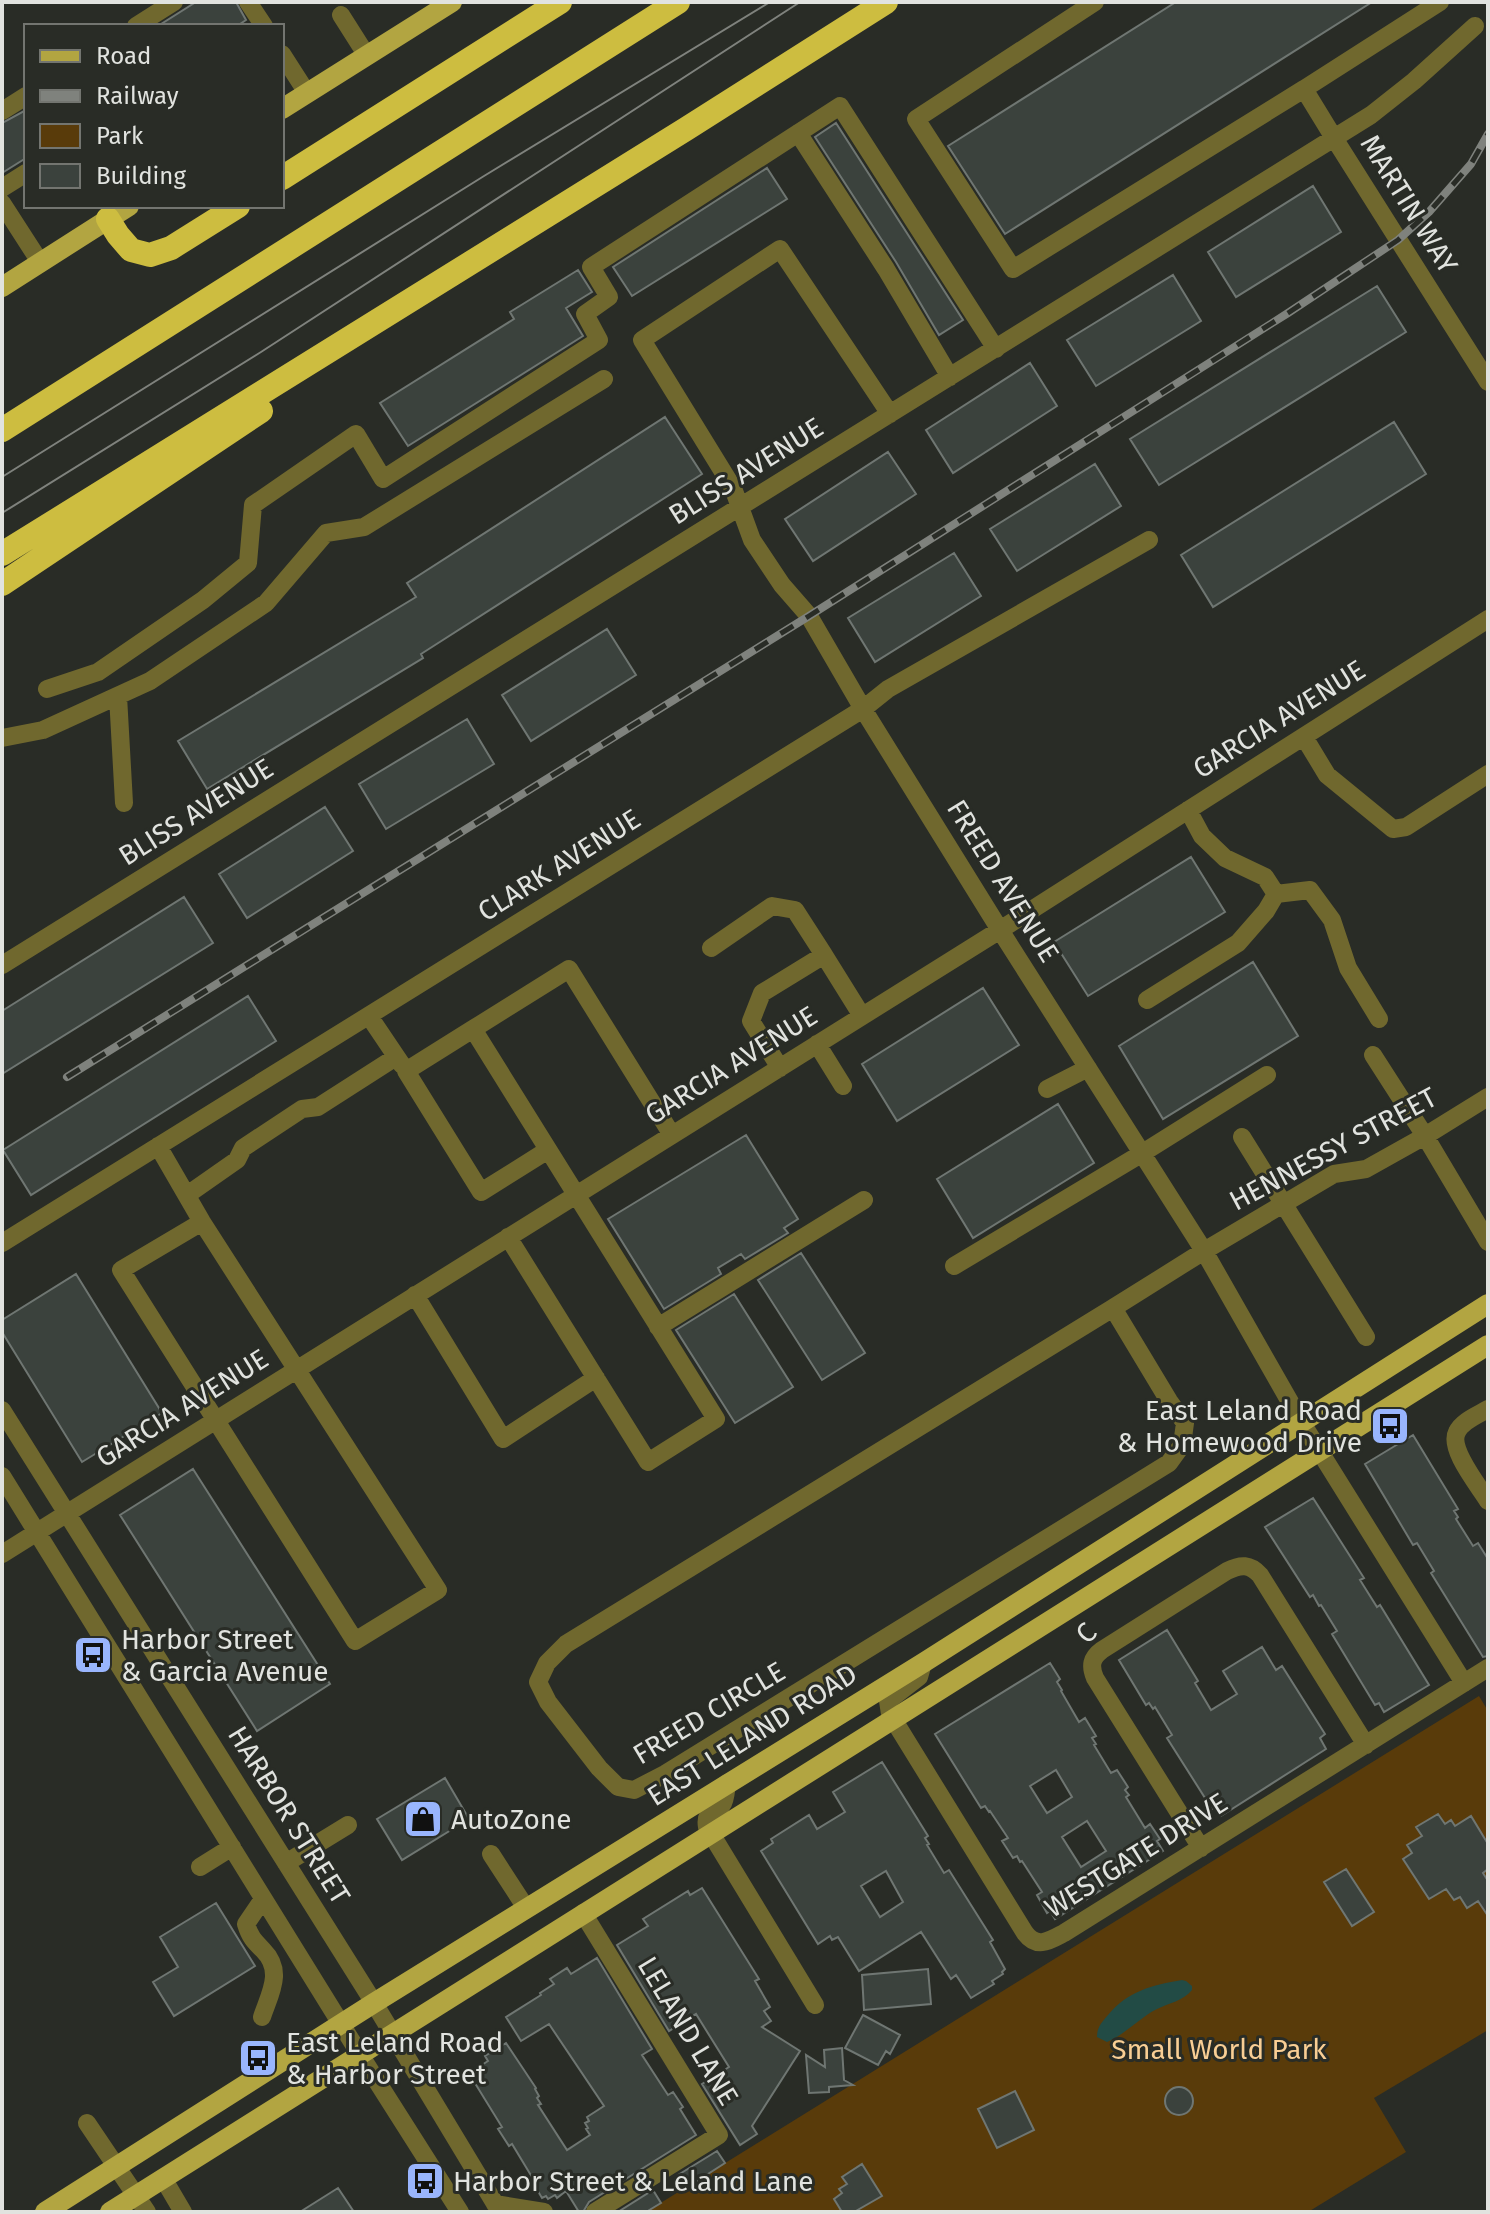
<svg xmlns="http://www.w3.org/2000/svg" width="1490" height="2214" viewBox="0 0 1490 2214" font-family="'Fira Sans',sans-serif">
	<style>
		.green { fill: #593b0a }
		.water { fill: #224b45 }
		.building { fill: #3b423d; stroke: #6f7672; stroke-width: 2; fill-rule: evenodd }
		.lines { fill: none; stroke-linecap: round; stroke-linejoin: round }
		.minor { stroke: #70682e; stroke-width: 18 }
		.major { stroke: #b2a541; stroke-width: 20 }
		.highway { stroke: #cdbd40; stroke-width: 24 }
		.tram { stroke: #7f827d; stroke-width: 2 }
		.rail-casing { stroke: #7f827d; stroke-width: 8 }
		.rail { stroke: #292c26; stroke-width: 5; stroke-dasharray: 15; stroke-linecap: butt }
		.labels { text-anchor: middle; dominant-baseline: central; stroke-width: 6; stroke-linejoin: round; paint-order: stroke }
		.street-label { font-size: 28px; fill: #e1e3df; stroke: #292c26 }
		.poi-label { font-size: 28px; fill: #e1e3df; stroke: #292c26; text-anchor: start }
		.park-label { font-size: 28px; fill: #f9ce94; stroke: #292c26 }
	</style>
	<rect width="100%" height="100%" fill="#292c26"/>
	<path class="green" d="M1479,1696L1488,1711V2030L1374,2098L1406,2152L1308,2212H646Z"/>
	<path class="water" d="M1182,1980L1186,1981L1192,1986V1990C1183,2001 1169,2003 1157,2009C1139,2018 1126,2034 1107,2042L1097,2037C1097,2027 1102,2022 1108,2015C1128,1991 1152,1985 1182,1980Z"/>
	<path class="building" d="M196,2H236L246,20L237,26H158Z
		M1176,2H1372L1005,234L948,146Z
		M26,110V158L2,173V123Z
		M836,123L963,320L939,335L896,262L815,137Z
		M767,168L787,199L632,296L613,267Z
		M1313,186L1341,232L1236,297L1208,252Z
		M578,270L592,292L566,308L583,336L408,446L380,403L514,319L510,312Z
		M1173,275L1201,321L1096,386L1067,340Z
		M1377,286L1406,332L1159,485L1130,439Z
		M1030,363L1057,406L953,473L926,430Z
		M665,417L702,474L421,654L423,658L207,789L178,741L416,597L407,583Z
		M1394,422L1426,474L1213,607L1181,555Z
		M888,452L916,494L813,561L785,519Z
		M1095,464L1121,506L1017,571L990,529Z
		M954,553L981,596L875,662L848,618Z
		M607,629L636,675L531,741L502,695Z
		M467,719L494,764L386,829L359,784Z
		M325,807L353,851L247,918L219,874Z
		M1191,857L1225,912L1088,996L1054,942Z
		M184,897L213,943L2,1074V1011Z
		M1253,962L1298,1036L1163,1119L1119,1046Z
		M983,988L1019,1045L897,1121L862,1064Z
		M248,996L276,1041L31,1195L3,1150Z
		M1058,1104L1094,1163L973,1238L937,1179Z
		M746,1135L798,1219L784,1228L788,1233L745,1259L741,1254L718,1268L721,1274L664,1309L608,1219Z
		M801,1253L865,1353L822,1380L758,1280Z
		M76,1274L162,1413L82,1462L2,1332V1320Z
		M734,1294L793,1387L735,1423L676,1330Z
		M1413,1435L1458,1509L1454,1511L1458,1517L1456,1519L1473,1546L1478,1543L1488,1559V1656L1483,1657L1431,1573L1434,1571L1417,1543L1413,1545L1365,1464Z
		M193,1469L330,1684L257,1731L120,1515Z
		M1313,1498L1364,1578L1360,1580L1377,1607L1380,1605L1429,1685L1384,1712L1379,1703L1375,1705L1332,1634L1337,1631L1321,1605L1319,1606L1313,1595L1310,1597L1265,1527Z
		M1167,1630L1198,1681L1195,1683L1211,1710L1237,1694L1223,1671L1262,1647L1276,1670L1282,1666L1325,1734L1320,1738L1326,1749L1221,1816L1215,1807L1212,1809L1167,1738L1172,1735L1155,1707L1153,1709L1149,1703L1146,1705L1119,1660Z
		M1050,1663L1060,1679L1057,1682L1062,1690L1061,1691L1079,1722L1085,1718L1096,1736L1092,1738L1096,1744L1094,1745L1111,1773L1117,1770L1128,1787L1125,1790L1129,1795L1126,1797L1145,1828L1150,1824L1160,1839L1157,1841L1163,1851L1055,1919L1050,1911L1047,1913L1037,1895L1042,1892L1022,1861L1020,1862L1017,1856L1013,1858L1002,1841L1008,1838L990,1811L989,1812L985,1806L981,1808L935,1734ZM1056,1770L1072,1797L1047,1813L1030,1786ZM1087,1821L1106,1851L1081,1867L1062,1837Z
		M882,1762L928,1836L925,1838L929,1844L927,1845L944,1873L949,1870L993,1940L990,1942L1005,1969L1002,1972L1003,1974L992,1981L994,1984L971,1998L956,1975L951,1979L921,1932L859,1971L838,1937L832,1940L830,1936L818,1944L761,1851L773,1843L771,1839L809,1815L817,1829L845,1812L833,1792ZM886,1871L903,1902L880,1917L861,1886Z
		M445,1778L469,1819L402,1860L377,1819Z
		M1438,1814L1445,1824L1451,1820L1455,1826L1471,1816L1488,1844V1869L1483,1873L1488,1881V1916L1478,1901L1467,1908L1460,1897L1454,1900L1446,1889L1429,1899L1403,1859L1412,1853L1407,1845L1422,1836L1416,1827Z
		M1346,1869L1374,1912L1352,1926L1324,1882Z
		M702,1888L759,1979L755,1981L770,2007L764,2011L771,2021L762,2027L800,2051L752,2126L757,2134L740,2145L702,2084L729,2067L696,2014L669,2031L617,1945L648,1926L643,1919L688,1891L690,1895Z
		M216,1903L255,1966L174,2016L153,1982L178,1967L160,1937Z
		M597,1958L652,2049L642,2055L668,2095L673,2092L683,2107L680,2109L696,2135L589,2202L583,2212H579L566,2191L557,2198L555,2195L548,2199L546,2196L542,2198L533,2183L535,2182L512,2144L509,2146L498,2129L502,2127L473,2080L475,2079L471,2072L488,2061L485,2056L506,2043L536,2088L535,2089L539,2096L537,2098L541,2104L538,2105L567,2150L590,2135L586,2129L588,2128L585,2123L589,2121L587,2117L604,2106L549,2024L521,2041L506,2017L541,1995L540,1993L554,1984L550,1979L567,1968L571,1974Z
		M928,1969L931,2004L864,2010L862,1975Z
		M863,2015L900,2035L890,2054L886,2051L878,2065L845,2048Z
		M842,2048L844,2080L853,2085L829,2087V2092L809,2093L806,2055L825,2067L824,2050Z
		M1165 2101a14 14 0 1 1 28 0a14 14 0 1 1-28 0Z
		M1015,2091L1034,2130L997,2148L978,2109Z
		M717,2151L725,2163L686,2188L678,2175Z
		M862,2164L882,2196L854,2212H842L834,2199L842,2193L839,2189L847,2184L842,2177Z
		M338,2188L354,2212H300Z
		M653,2190L661,2203L646,2212H618Z"/>
	<g class="lines">
		<path class="minor" d="M248,2L264,26
			M1095,2L916,119L1013,269L1304,89
			M341,15L367,56
			M136,26L174,2
			M1475,26L1414,81L1371,115L1334,138L1488,382
			M282,54L307,93
			M2,111L26,96
			M798,133L886,269L950,377
			M2,188L26,173
			M2,203L40,262
			M890,414L780,249L642,340L733,488L752,540L782,585L809,616L863,709L1000,930L1204,1251L1302,1423L1464,1683
			M47,689L98,672L203,600L248,563L253,505L356,434L383,479L599,340L585,314L609,297L591,267L840,106L996,349
			M118,696L124,803
			M1304,737L1327,775L1393,829L1406,827L1488,774
			M2,738L43,730L150,681L266,603L326,533L364,527L604,379
			M1276,894L1310,890L1332,920L1348,968L1379,1019
			M711,948L772,906L795,910L824,955
			M2,965L1334,138L1304,89L1440,2
			M1147,1000L1238,943L1266,911L1276,894L1265,877L1225,858L1202,836L1188,810
			M369,1016L402,1065
			M473,1029L569,969L672,1135
			M817,1044L843,1086
			M1373,1055L1425,1136L1488,1242
			M780,1068L751,1021L762,993L824,955L862,1016
			M1047,1089L1088,1068
			M1242,1137L1366,1337
			M158,1146L202,1222L438,1590L355,1641L121,1270L202,1222
			M187,1195L237,1160L243,1148L302,1109L318,1107L396,1057
			M508,1237L648,1462L716,1419L473,1029L406,1071L481,1192L548,1150
			M2,1243L863,709L888,689L1149,540
			M954,1266L1141,1154L1267,1075
			M415,1295L503,1439L596,1378
			M1113,1308L1169,1401L1185,1423L1182,1445L1169,1463L665,1774L634,1790L618,1787L599,1768L548,1702L538,1682L547,1663L566,1644Z
			M1113,1308L1204,1251L1334,1174L1366,1169L1425,1136L1488,1097
			M658,1327L864,1200
			M1488,1409C1478,1415 1462,1421 1457,1432C1448,1449 1479,1486 1488,1501
			M2,1410L374,2003L500,2212
			M2,1476L359,2053L460,2212
			M2,1554L1000,930L1488,619
			M923,1663L919,1677L888,1701L890,1714L1025,1933C1037,1949 1049,1941 1064,1933L1488,1668
			M727,1783C726,1789 726,1800 722,1805C715,1816 704,1809 707,1827L815,2005
			M1201,1848L1095,1678C1090,1666 1091,1658 1102,1650L1227,1571C1241,1564 1250,1564 1260,1575L1366,1745
			M491,1854L526,1908
			M286,1863L348,1825
			M200,1867L232,1847
			M583,1913L719,2135L595,2212
			M262,2017C270,1993 284,1971 263,1950C254,1941 250,1937 246,1924L263,1899
			M87,2123L147,2212
			M163,2178L183,2212
			M495,2204L544,2212"/>
		<path class="major" d="M282,109L452,2
			M2,287L129,206
			M45,2212L374,2003L923,1663L1488,1304
			M110,2212C568,1920 1029,1634 1488,1345"/>
		<path class="highway" d="M282,178L560,2
			M108,219L118,235L131,250L150,255L171,248L238,206
			M2,430L678,2
			M2,554L686,129L886,2
			M2,584L261,411"/>
		<path class="tram" d="M2,477L484,176L770,2
			M2,513L261,352L800,2"/>
		<defs>
			<path id="rail" d="M67,1077L809,616L1288,313L1398,240L1429,212L1471,164L1488,134"/>
		</defs>
		<use href="#rail" class="rail-casing"/>
		<use href="#rail" class="rail"/>
	</g>
	<defs>
		<symbol id="bus-square" viewBox="-11 -11 22 22"><rect x="-9" y="-9" width="18" height="18" rx="4" fill="#99b5fd" stroke="#292c26"/><path d="M-5-6H5V4H4V6H2V4H-2V6H-4V4H-5ZM-3.5-4V0h7V-4ZM-3.5 1.2v1.5H-2V1.2ZM2 1.2v1.5H3.5V1.2Z" fill="#111"/></symbol>
		<symbol id="shop-square" viewBox="-11 -11 22 22"><rect x="-9" y="-9" width="18" height="18" rx="4" fill="#99b5fd" stroke="#292c26"/><path d="M-5-2.5h2.3a2.7 3.5 0 0 1 5.4 0H5L5.5 6h-11ZM-1.5-2.5h3a1.5 2.3 0 0 0-3 0Z" fill="#111"/></symbol>
	</defs>
	<g fill-rule="evenodd">
		<use href="#bus-square" x="1368" y="1404" width="44" height="44"/>
		<use href="#bus-square" x="71" y="1633" width="44" height="44"/>
		<use href="#shop-square" x="401" y="1797" width="44" height="44"/>
		<use href="#bus-square" x="236" y="2036" width="44" height="44"/>
		<use href="#bus-square" x="403" y="2159" width="44" height="44"/>
	</g>
	<g class="labels">
		<g class="street-label">
			<text transform="translate(1409 204) rotate(58)">MARTIN WAY</text>
			<text transform="translate(746 471) rotate(-32)">BLISS AVENUE</text>
			<text transform="translate(1279 719) rotate(-32)">GARCIA AVENUE</text>
			<text transform="translate(196 812) rotate(-32)">BLISS AVENUE</text>
			<text transform="translate(559 865) rotate(-32)">CLARK AVENUE</text>
			<text transform="translate(1003 881) rotate(58)">FREED AVENUE</text>
			<text transform="translate(731 1065) rotate(-32)">GARCIA AVENUE</text>
			<text transform="translate(1333 1149) rotate(-28)">HENNESSY STREET</text>
			<text transform="translate(182 1408) rotate(-32)">GARCIA AVENUE</text>
			<text transform="translate(1086 1633) rotate(-46)">C</text>
			<text transform="translate(709 1713) rotate(-31)">FREED CIRCLE</text>
			<text transform="translate(752 1735) rotate(-32)">EAST LELAND ROAD</text>
			<text transform="translate(289 1815) rotate(58)">HARBOR STREET</text>
			<text transform="translate(1136 1855) rotate(-32)">WESTGATE DRIVE</text>
			<text transform="translate(688 2031) rotate(59)">LELAND LANE</text>
		</g>
		<g class="poi-label">
			<text x="1362" y="1410" text-anchor="end">East Leland Road<tspan x="1362" dy="32">&amp; Homewood Drive</tspan></text>
			<text x="121" y="1639">Harbor Street<tspan x="121" dy="32">&amp; Garcia Avenue</tspan></text>
			<text x="451" y="1819">AutoZone</text>
			<text x="286" y="2042">East Leland Road<tspan x="286" dy="32">&amp; Harbor Street</tspan></text>
			<text x="453" y="2181">Harbor Street &amp; Leland Lane</text>
		</g>
		<g class="park-label">
			<text x="1219" y="2049">Small World Park</text>
		</g>
	</g>
	<rect width="1490" height="2214" fill="none" stroke="#e1e3df" stroke-width="8"/>
	<rect x="24" y="24" width="260" height="184" fill="#292c26" stroke="#737570" stroke-width="2"/>
	<rect x="40" y="50" width="40" height="12" fill="#b2a541" stroke="#737570" stroke-width="2"/>
	<text x="96" y="64" font-size="24" fill="#e1e3df">Road</text>
	<rect x="40" y="90" width="40" height="12" fill="#7f827d" stroke="#737570" stroke-width="2"/>
	<text x="96" y="104" font-size="24" fill="#e1e3df">Railway</text>
	<rect x="40" y="124" width="40" height="24" fill="#593b0a" stroke="#737570" stroke-width="2"/>
	<text x="96" y="144" font-size="24" fill="#e1e3df">Park</text>
	<rect x="40" y="164" width="40" height="24" fill="#3b423d" stroke="#737570" stroke-width="2"/>
	<text x="96" y="184" font-size="24" fill="#e1e3df">Building</text>
</svg>
